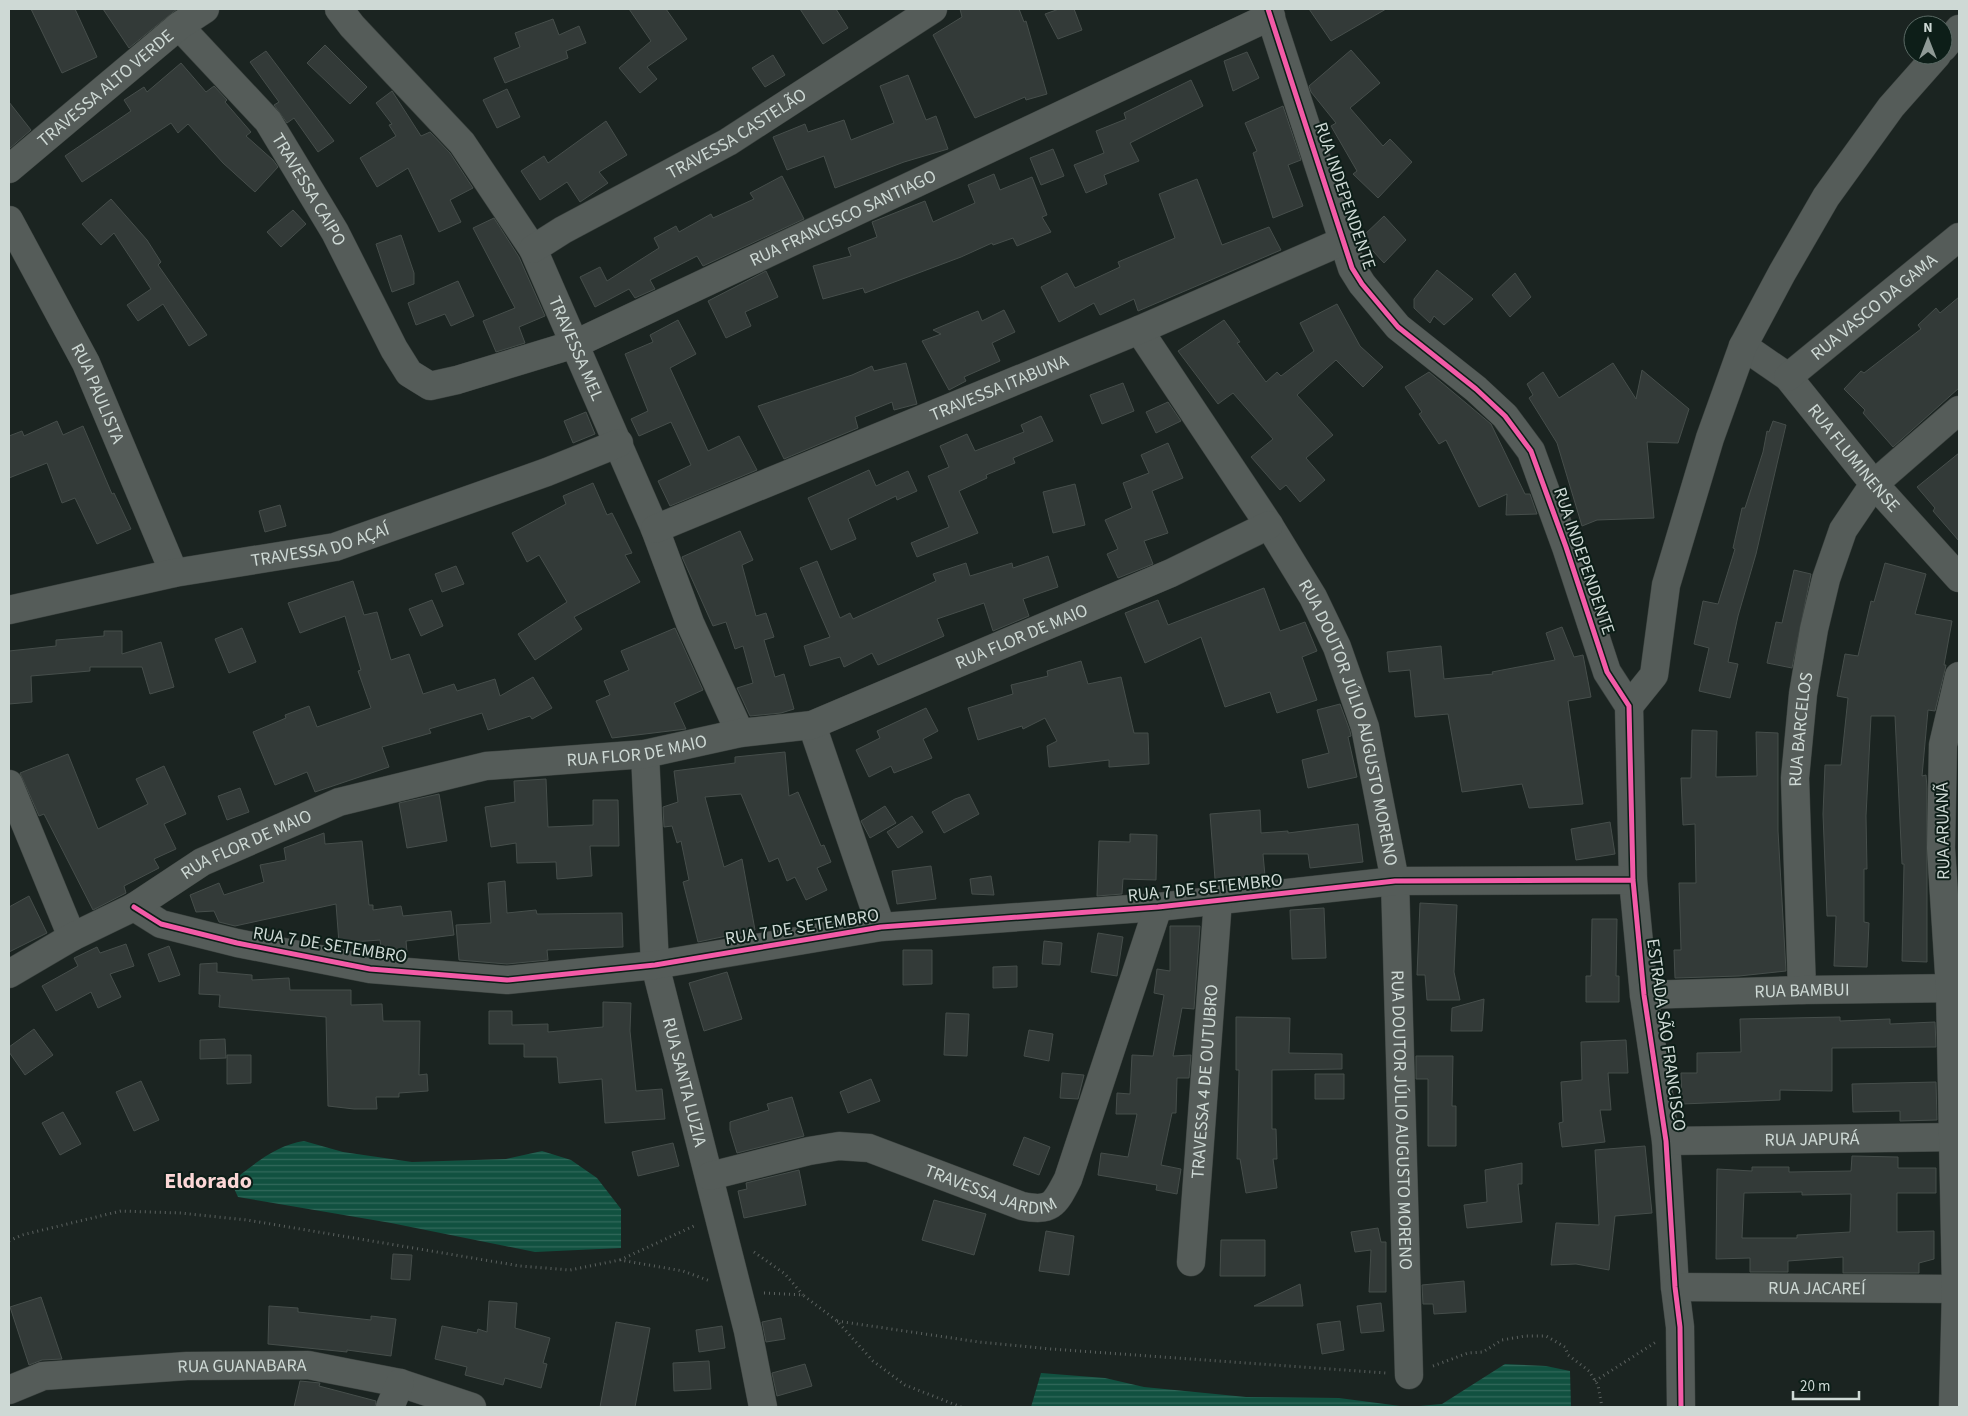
<svg xmlns="http://www.w3.org/2000/svg" width="1968" height="1416" viewBox="0 0 1968 1416" font-family="'Source Sans 3',sans-serif">
	<style>
		.water { fill: url(#water-rules) }
		.building { fill: #333a38; stroke: #464e4b; fill-rule: evenodd }
		.lines { fill: none; stroke-linecap: round; stroke-linejoin: round }
		.minor-casing { stroke: #3a413e; stroke-width: 29 }
		.path { stroke: #5b615f; stroke-width: 3; stroke-dasharray: 1 4; stroke-linecap: butt }
		.minor { stroke: #555c59; stroke-width: 28 }
		.cycleway-casing { stroke: #0d1e18; stroke-width: 8 }
		.cycleway { stroke: #f35aa7; stroke-width: 5 }
		.labels { text-anchor: middle; dominant-baseline: central; stroke-width: 4; stroke-linejoin: round; paint-order: stroke }
		.street-label { font-size: 18px; fill: #ced9d5; stroke: #0d1e18 }
		.district-label { font-size: 22px; font-weight: bold; fill: #fbd7d6; stroke: #0d1e18 }
	</style>
	<defs>
		<pattern id="water-rules" width="6" height="5" patternUnits="userSpaceOnUse" patternTransform="scale(1.25)"><rect width="6" height="5" fill="#115140"/><path d="M0 2.5h6" fill="none" stroke="#32695b"/></pattern>
	</defs>
	<rect width="100%" height="100%" fill="#1b2421"/>
	<path class="water" d="M304,1141L343,1152L412,1162L506,1159L542,1151L571,1160L597,1178L621,1209V1248L535,1252L391,1223L238,1197L231,1182C253,1165 276,1145 304,1141Z
		M1505,1364L1546,1366L1570,1371L1571,1407H1031L1041,1373L1105,1378L1144,1387L1246,1397L1339,1398L1408,1407L1442,1404Z"/>
	<path class="building" d="M31,9H75L97,57L62,73Z
		M103,9H177L129,48Z
		M629,9H666L687,39L647,67L657,79L640,93L619,68L651,41Z
		M800,9H836L848,28L823,44Z
		M960,9H1019L1024,22L1026,21L1047,94L1026,100L1025,97L975,118L933,35L962,17Z
		M1059,9H1074L1082,30L1058,39L1045,14Z
		M1309,9H1386L1331,41Z
		M553,19L559,35L579,26L586,43L566,51L568,58L505,83L494,58L520,47L515,33Z
		M325,45L367,87L350,104L307,63Z
		M1351,50L1380,83L1350,108L1383,146L1390,139L1412,162L1378,198L1353,174L1357,171L1331,126L1336,123L1311,92L1309,86Z
		M266,51L334,141L318,152L294,118L287,123L274,105L279,102L250,62Z
		M1247,52L1259,78L1233,91L1224,61Z
		M773,55L785,75L765,87L752,68Z
		M181,63L206,92L214,86L227,100L225,102L251,132L246,136L273,160L278,167L255,192L223,163L188,124L178,133L171,123L82,182L65,156L131,111L124,100L144,87L147,92Z
		M908,75L926,120L936,116L948,149L904,162L835,188L824,156L787,170L773,137L805,124L808,132L844,120L851,140L894,123L880,86Z
		M1191,80L1203,106L1130,143L1139,161L1104,175L1107,184L1086,193L1074,165L1104,153L1096,131L1126,119L1124,113Z
		M507,89L520,117L497,128L483,100Z
		M392,91L421,136L430,132L450,153L473,188L450,200L461,222L439,232L408,168L377,187L360,158L396,136L389,125L392,124L376,103Z
		M9,102L31,130L9,149Z
		M1283,106L1301,160L1288,165L1303,206L1273,218L1253,153L1257,151L1245,123Z
		M606,121L627,155L599,172L608,183L580,202L567,182L540,200L521,171L544,156L548,163Z
		M1053,149L1064,176L1041,185L1030,158Z
		M994,174L1000,190L1032,177L1047,215L1042,217L1051,232L1017,246L1013,238L993,245L992,243L961,257L865,293L863,288L823,299L813,266L851,256L848,248L877,237L872,222L925,201L933,222L975,203L968,185Z
		M782,176L804,219L703,266L697,256L650,280L655,289L635,298L629,289L595,307L580,277L600,267L607,281L659,248L654,238L676,226L679,232L711,214L713,218L754,199L750,193Z
		M1197,179L1222,245L1269,227L1281,250L1138,311L1134,299L1100,315L1094,303L1059,322L1041,287L1067,273L1075,288L1120,267L1118,262L1175,238L1159,194Z
		M111,199L147,240L161,262L158,265L207,335L189,346L163,304L138,321L127,305L151,289L114,233L101,245L82,224Z
		M293,210L306,224L281,247L267,232Z
		M1384,216L1406,240L1384,263L1361,238Z
		M494,218L519,257L545,316L519,327L525,343L496,352L483,321L515,308L473,228Z
		M401,235L414,273V284L392,292L376,244Z
		M1437,270L1473,299L1444,325L1434,316L1430,323L1414,308V299Z
		M766,271L778,297L745,312L751,326L726,338L708,301Z
		M1515,273L1531,297L1510,317L1492,295Z
		M458,281L474,316L451,326L445,314L416,325L408,303Z
		M1959,297V388L1893,447L1863,413L1865,410L1844,389L1861,371L1864,373L1921,329L1918,325L1936,308L1940,313Z
		M1337,304L1360,346L1383,367L1363,387L1336,360L1297,395L1333,435L1306,458L1325,480L1300,502L1286,485L1280,490L1251,457L1273,439L1233,393L1218,404L1178,351L1224,320L1240,342L1237,343L1266,382L1277,372L1281,376L1314,351L1300,323Z
		M1004,310L1015,332L992,343L1000,361L964,377L966,381L949,390L922,341L941,334L933,330L978,311L982,321Z
		M678,320L696,354L670,368L708,451L739,436L757,470L670,506L658,481L691,465L671,422L639,436L631,419L648,411L625,354L653,342L650,335Z
		M906,363L917,404L894,410L892,402L855,417L858,428L784,459L758,406L852,375L872,366L874,371Z
		M1613,363L1636,399L1642,370L1689,409L1678,443L1647,442L1654,518L1597,520L1582,526L1557,443L1529,398L1533,395L1527,384L1543,372L1559,398Z
		M1429,372L1491,424L1525,494H1530L1537,514L1506,515L1507,494L1479,507L1446,440L1439,444L1419,414L1422,412L1405,387Z
		M1123,383L1134,411L1102,424L1090,395Z
		M1168,402L1181,421L1156,433L1146,412Z
		M586,412L595,434L573,443L564,421Z
		M1041,416L1053,441L1013,458L1015,463L986,475L987,478L959,491L978,533L917,557L911,543L949,527L928,476L949,467L940,446L967,434L975,451L1024,432L1021,425Z
		M57,421L63,435L83,426L112,494L114,493L131,529L97,544L75,498L62,503L47,463L9,478V436L22,431L24,436Z
		M1773,421L1786,425L1756,554L1738,616L1728,662L1738,664L1730,698L1699,691L1709,648L1694,644L1703,601L1718,604L1735,549L1733,548L1742,508H1745L1763,452L1767,431L1769,432Z
		M1168,443L1183,478L1152,491L1168,533L1144,541L1153,564L1118,578L1107,554L1118,549L1105,520L1132,508L1123,483L1149,473L1141,455Z
		M1959,453V541L1933,511L1935,508L1917,487Z
		M869,470L876,486L908,471L917,491L897,500L896,496L848,519L856,539L831,550L808,498Z
		M593,483L607,515L612,513L632,553L625,555L640,582L574,617L582,629L535,660L518,634L567,602L539,555L527,562L512,533L566,504L563,496Z
		M1075,484L1085,525L1053,533L1043,492Z
		M280,505L286,526L265,532L259,511Z
		M740,531L753,560L742,565L756,616L766,613L774,637L764,640L775,677L784,674L794,709L781,713L750,716L737,688L753,683L743,646L735,649L726,622L713,626L682,557Z
		M1048,556L1058,587L1023,599L1029,616L993,631L984,603L937,619L944,636L878,665L872,653L844,667L840,657L810,666L804,646L830,637L800,568L817,561L840,618L850,613L853,619L936,581L933,574L966,563L970,576L1012,563L1013,568Z
		M1885,563L1926,574L1915,614L1952,621L1944,665H1946L1945,670L1935,711L1928,710L1922,776L1926,775L1927,788V962L1902,961L1904,864H1902L1895,716H1871L1866,816L1867,869H1864V922L1869,923L1867,967L1834,966L1836,916H1827L1823,814L1825,765H1841L1848,698L1837,696L1845,654L1858,656L1871,601L1874,602Z
		M456,566L464,584L442,592L435,574Z
		M1794,570L1811,574L1792,668L1767,663L1776,622L1782,623Z
		M353,581L364,615L377,612L391,660L409,654L423,694L454,684L457,691L495,679L500,696L533,677L552,708L532,719L530,716L488,730L482,713L429,729L431,733L382,747L389,767L315,792L307,772L275,785L253,732L286,718L285,715L309,706L317,727L371,708L358,671L361,670L345,616L300,633L288,603Z
		M1264,588L1280,631L1305,622L1317,651L1302,657L1317,700L1277,713L1270,692L1225,707L1201,637L1145,663L1125,613L1158,600L1168,625Z
		M432,600L443,626L421,636L409,609Z
		M1562,627L1574,657L1583,655L1591,697L1568,701L1583,804L1529,808L1522,784L1462,792L1448,714L1415,717L1410,670L1389,672L1387,652L1441,646L1444,679L1493,674L1492,672L1555,660L1546,633Z
		M242,628L256,662L229,673L215,639Z
		M675,628L703,690L674,703L686,729L612,738L596,701L610,695L604,681L629,670L621,651Z
		M104,631H122V654L161,642L174,687L150,694L142,667H90V671L31,676L32,702L9,704V651L56,646V640L104,636Z
		M1081,661L1088,684L1121,677L1134,733H1148L1149,764L1109,767V760L1049,767L1047,746L1057,741L1045,718L1023,729L1022,726L978,740L968,708L1013,694L1011,685L1048,676L1047,671Z
		M1340,704L1350,731L1351,736L1348,737L1357,777L1308,788L1302,760L1329,753L1317,710Z
		M926,708L938,731L923,739L932,758L894,773L891,766L869,777L856,750L880,738L877,731Z
		M1692,730L1717,731L1716,777L1757,776L1756,732L1778,733V831L1786,971L1739,976L1675,978L1674,950H1681L1679,883H1696L1695,824L1683,825L1681,778H1691Z
		M785,752L789,796L798,792L821,846L824,845L831,862L817,868L827,890L806,900L795,877L787,881L778,858L769,862L741,794L705,797L724,867L742,859L755,930L698,942L683,882L689,880L681,841L677,843L672,826L664,827L663,807L678,802L674,771L735,763V757Z
		M68,754L98,829L148,804L136,779L164,766L186,814L164,824L176,849L154,859L159,868L124,886L126,893L93,910L44,814L39,816L20,773Z
		M546,779L548,827L593,825V800H618L619,846H590L592,876L557,879L556,862L517,863L516,843L491,847L485,807L515,802L514,781Z
		M240,788L249,812L227,820L218,796Z
		M439,794L447,841L407,848L399,803Z
		M969,794L979,814L944,833L932,812L955,799Z
		M885,806L896,823L870,838L861,821Z
		M1260,810L1261,833L1288,831V833L1358,824L1363,862L1310,868L1308,854H1263L1265,876L1215,879L1210,814Z
		M912,816L923,832L898,848L887,832Z
		M1610,822L1615,854L1576,860L1571,829Z
		M324,833L325,844L362,841L369,905H373V910L401,906L403,916L451,911L454,935L406,941L407,952L382,954L380,940L339,943L336,904L235,926L219,922L214,911L196,912L190,895L219,883L224,895L264,882L260,865L286,860L284,848Z
		M1130,834L1157,835L1156,880L1123,879L1122,894L1097,896L1099,841L1130,842Z
		M931,866L936,899L897,904L892,871Z
		M991,876L994,895L972,894L970,879Z
		M505,881L507,913L536,910L537,914L622,913L623,947L547,950L548,960L507,964L459,960L456,925L491,923L488,883Z
		M29,896L47,933L9,952V907Z
		M1420,903L1457,905L1454,972L1460,1000H1427L1425,975H1417Z
		M1324,908L1326,958L1292,959L1290,910Z
		M1592,919H1617L1616,976H1619V1002H1586V976H1591Z
		M1170,926H1200L1194,1009L1182,1008L1173,1056L1191,1055L1189,1078H1177L1176,1113H1172L1161,1165L1181,1169L1177,1194L1156,1190L1157,1185L1098,1175L1101,1153L1128,1157L1137,1114H1116L1117,1093L1130,1094L1132,1055L1153,1056L1164,995L1154,993L1157,969L1170,971Z
		M1098,933L1123,937L1117,976L1091,972Z
		M1044,941L1062,943L1060,965L1042,964Z
		M126,944L134,966L110,974L121,997L98,1008L91,992L56,1011L42,986L78,966L74,958L97,947L100,953Z
		M169,946L180,975L159,982L148,954Z
		M903,950H932V984L903,985Z
		M217,963V972L252,975V980L289,978L290,990H351V1005L382,1004L383,1021H420L419,1075L427,1074L428,1091L399,1093V1097H376L377,1109H354L328,1106L326,1017L219,1007L220,995L199,994L200,964Z
		M1017,966V987L993,988V967Z
		M727,972L742,1019L704,1031L689,983Z
		M1484,999L1482,1031H1451L1452,1008Z
		M603,1002L631,1003L630,1031L636,1091L662,1089L665,1119L605,1123L602,1079L559,1083L557,1057H524V1044H489V1011H512V1025L548,1024V1032L603,1027Z
		M946,1013L969,1014L967,1056L944,1055Z
		M1236,1017L1290,1018L1289,1053L1342,1054V1069L1272,1070V1129H1276L1277,1159H1273L1277,1188L1246,1193L1240,1159H1237L1239,1070H1236Z
		M1840,1017V1021L1890,1019V1024L1935,1022L1936,1047L1832,1048V1091L1780,1090V1100L1682,1104L1681,1073H1697V1053L1741,1052L1740,1019Z
		M34,1029L53,1055L25,1075L9,1052V1047Z
		M1029,1030L1053,1034L1049,1061L1024,1056Z
		M225,1039L226,1058L200,1059V1040Z
		M1626,1040L1628,1073H1608L1611,1110H1600L1605,1142L1562,1147L1559,1123L1563,1122L1561,1082L1582,1080L1581,1042Z
		M227,1055H251V1083L227,1084Z
		M1416,1056H1453L1452,1106H1456V1146H1428V1079H1416Z
		M1062,1073L1084,1075L1078,1099L1060,1098Z
		M1315,1074H1344V1099H1315Z
		M871,1079L880,1101L848,1113L840,1092Z
		M141,1081L159,1120L134,1131L116,1092Z
		M1936,1082L1937,1120L1900,1121V1111L1853,1112L1852,1084Z
		M792,1097L804,1136L737,1153L730,1130V1122L769,1110L767,1104Z
		M63,1112L81,1144L60,1155L42,1123Z
		M1024,1137L1050,1147L1039,1175L1013,1165Z
		M673,1143L679,1166L638,1176L632,1152Z
		M1645,1146L1652,1213L1615,1216L1609,1270L1576,1264L1551,1265L1556,1223L1599,1225L1595,1150Z
		M1852,1156L1898,1157V1168H1936V1193H1897V1232L1934,1231V1259L1919,1263V1273H1843V1257L1788,1261V1272H1750V1258L1716,1259L1717,1169L1752,1171V1167H1789V1172L1851,1171ZM1802,1192V1195L1851,1194L1850,1232L1797,1235V1238H1742L1744,1193Z
		M1522,1163V1184H1518L1522,1222L1467,1228L1464,1205L1487,1202L1485,1170Z
		M799,1170L806,1205L744,1218L738,1191L747,1189L746,1183Z
		M934,1200L986,1214L974,1255L922,1240Z
		M1378,1228L1381,1242H1386V1292H1369L1371,1250L1355,1252L1351,1232Z
		M1046,1231L1074,1236L1069,1275L1039,1271Z
		M1221,1240H1265V1276H1220Z
		M393,1254L412,1255L410,1280L391,1279Z
		M1464,1281L1466,1312L1434,1314L1433,1304H1423L1422,1285Z
		M1300,1284L1303,1306H1254Z
		M41,1297L62,1359L42,1360L29,1365L10,1307Z
		M489,1301L517,1303L515,1328L550,1338L543,1363L547,1364L541,1388L505,1378L503,1385L465,1375L467,1367L435,1359L442,1326L477,1333L478,1329L487,1332Z
		M1381,1303L1384,1331L1361,1333L1357,1306Z
		M269,1306L298,1308V1312L371,1320V1316L396,1319L391,1356L347,1350V1352L268,1344Z
		M781,1318L785,1339L766,1342L762,1322Z
		M1340,1321L1344,1350L1322,1354L1317,1324Z
		M616,1322L650,1328L635,1407H600Z
		M722,1326L725,1348L699,1352L696,1330Z
		M709,1361L711,1389L674,1391L673,1363Z
		M805,1364L812,1386L777,1396L772,1373Z
		M300,1381L320,1383L319,1386L376,1401L375,1407H294Z"/>
	<g class="lines">
		<defs>
			<g id="minor">
				<path id="s1" d="M339,9L352,26L462,143L533,249L655,529L690,623L740,733"/>
				<path d="M1268,9L1352,268L1362,284L1398,327L1476,389L1505,416L1531,451L1566,547L1607,672L1629,706L1633,880L1644,995L1666,1141L1675,1287L1680,1327L1681,1407"/>
				<path id="s2" d="M179,26L268,121L335,232L394,349L409,373L430,386L457,380L575,344L1271,16"/>
				<path d="M1943,48L1959,29"/>
				<path id="s3" d="M9,169L179,26L205,9"/>
				<path id="s4" d="M9,220L86,363L174,573"/>
				<path id="s5" d="M533,249L563,230L728,142L933,9"/>
				<path id="s6" d="M1139,330L1269,525L1313,597L1337,647L1365,727L1395,881L1409,1375"/>
				<path id="s7" d="M1743,346L1788,377L1874,484L1959,578"/>
				<path id="s8" d="M1788,377L1959,237"/>
				<path id="s9" d="M655,529L1139,330L1343,241"/>
				<path id="s10" d="M9,610L174,573L335,547L547,472L619,443"/>
				<path d="M1629,706L1654,675L1666,585L1710,438L1743,346L1782,273L1826,197L1891,107L1937,55"/>
				<path d="M812,725L881,927"/>
				<path id="s11" d="M645,754L655,965L748,1331L763,1407"/>
				<path d="M9,784L72,937"/>
				<path d="M134,907L161,924L237,943L370,969L507,980L655,965L881,927L1158,907L1395,881L1633,880"/>
				<path id="s12" d="M9,974L72,937L134,907L202,862L339,802L486,766L645,754L740,733L812,725L1171,573L1269,525"/>
				<path id="s13" d="M1802,990L1795,778L1803,694L1814,629L1826,579L1843,530L1874,484L1959,410"/>
				<path id="s14" d="M1644,995L1802,990L1959,988"/>
				<path id="s15" d="M1666,1141L1959,1137"/>
				<path id="s16" d="M710,1176L809,1151L839,1146L869,1148L1022,1206C1052,1212 1055,1204 1068,1179L1158,907"/>
				<path id="s17" d="M1191,1262L1218,900"/>
				<path id="s18" d="M1675,1287L1959,1289"/>
				<path id="s19" d="M9,1390L43,1376L187,1366L308,1365L400,1383L472,1407"/>
				<path d="M390,1407L400,1383"/>
				<path d="M1953,1407L1956,1289L1953,1138L1950,989L1941,848L1943,745L1959,676"/>
			</g>
		</defs>
		<use href="#minor" class="minor-casing"/>
		<path class="path" d="M9,1241L22,1235L121,1211L180,1213L247,1220L520,1266L570,1270L620,1260L683,1271L710,1281
			M754,1252L785,1274L803,1295
			M620,1260L696,1225
			M764,1293L803,1295L837,1321L873,1361L905,1385L961,1407
			M837,1321L979,1342L1051,1349L1386,1373
			M1433,1366L1468,1353L1483,1352L1502,1340L1525,1336H1546L1565,1347L1568,1355L1589,1371L1598,1385L1602,1407
			M1595,1381L1656,1342"/>
		<use href="#minor" class="minor"/>
		<defs>
			<path id="cycleway" d="M1268,9L1352,268L1362,284L1398,327L1476,389L1505,416L1531,451L1566,547L1607,672L1629,706L1633,880L1644,995L1666,1141L1675,1287L1680,1327L1681,1407
				M134,907L161,924L237,943L370,969L507,980L655,965L881,927L1158,907L1395,881L1633,880"/>
		</defs>
		<use href="#cycleway" class="cycleway-casing"/>
		<use href="#cycleway" class="cycleway"/>
	</g>
	<g class="labels">
		<g class="street-label">
			<text stroke="none"><textPath href="#s3" startOffset="126">TRAVESSA ALTO VERDE</textPath></text>
			<text stroke="none"><textPath href="#s5" startOffset="234">TRAVESSA CASTELÃO</textPath></text>
			<text stroke="none"><textPath href="#s2" startOffset="210">TRAVESSA CAIPO</textPath></text>
			<text transform="translate(1345 196) rotate(71)">RUA INDEPENDENTE</text>
			<text stroke="none"><textPath href="#s2" startOffset="891">RUA FRANCISCO SANTIAGO</textPath></text>
			<text stroke="none"><textPath href="#s8" startOffset="111">RUA VASCO DA GAMA</textPath></text>
			<text stroke="none"><textPath href="#s1" startOffset="418">TRAVESSA MEL</textPath></text>
			<text stroke="none"><textPath href="#s9" startOffset="372">TRAVESSA ITABUNA</textPath></text>
			<text stroke="none"><textPath href="#s4" startOffset="195">RUA PAULISTA</textPath></text>
			<text stroke="none"><textPath href="#s7" startOffset="159">RUA FLUMINENSE</textPath></text>
			<text stroke="none"><textPath href="#s10" startOffset="318">TRAVESSA DO AÇAÍ</textPath></text>
			<text transform="translate(1584 561) rotate(71)">RUA INDEPENDENTE</text>
			<text stroke="none"><textPath href="#s12" startOffset="1081">RUA FLOR DE MAIO</textPath></text>
			<text stroke="none"><textPath href="#s6" startOffset="450">RUA DOUTOR JÚLIO AUGUSTO MORENO</textPath></text>
			<text stroke="none"><textPath href="#s13" startOffset="261">RUA BARCELOS</textPath></text>
			<text stroke="none"><textPath href="#s12" startOffset="676">RUA FLOR DE MAIO</textPath></text>
			<text transform="translate(1943 831) rotate(-91)">RUA ARUANÃ</text>
			<text stroke="none"><textPath href="#s12" startOffset="271">RUA FLOR DE MAIO</textPath></text>
			<text transform="translate(1205 888) rotate(-6)">RUA 7 DE SETEMBRO</text>
			<text transform="translate(802 927) rotate(-9)">RUA 7 DE SETEMBRO</text>
			<text transform="translate(330 945) rotate(9)">RUA 7 DE SETEMBRO</text>
			<text stroke="none"><textPath href="#s14" startOffset="158">RUA BAMBUI</textPath></text>
			<text transform="translate(1666 1035) rotate(82)">ESTRADA SÃO FRANCISCO</text>
			<text stroke="none"><textPath href="#s17" startOffset="181">TRAVESSA 4 DE OUTUBRO</textPath></text>
			<text stroke="none"><textPath href="#s11" startOffset="332">RUA SANTA LUZIA</textPath></text>
			<text stroke="none"><textPath href="#s6" startOffset="855">RUA DOUTOR JÚLIO AUGUSTO MORENO</textPath></text>
			<text stroke="none"><textPath href="#s15" startOffset="146">RUA JAPURÁ</textPath></text>
			<text stroke="none"><textPath href="#s16" startOffset="292">TRAVESSA JARDIM</textPath></text>
			<text stroke="none"><textPath href="#s18" startOffset="142">RUA JACAREÍ</textPath></text>
			<text stroke="none"><textPath href="#s19" startOffset="236">RUA GUANABARA</textPath></text>
		</g>
		<g class="district-label">
			<text x="208" y="1181">Eldorado</text>
		</g>
	</g>
	<rect width="1968" height="1416" fill="none" stroke="#ced9d5" stroke-width="20"/>
	<g transform="translate(1928 40)"><circle r="24" fill="#0d1e18" stroke="#5a6964"/>
	<path d="M0-4L9 19L0 12L-9 19Z" fill="#8f9a96"/>
	<text y="-8" font-size="14" font-weight="bold" text-anchor="middle" fill="#ced9d5">N</text>
	</g>
	<path d="M1793 1391v8h66v-8" fill="none" stroke="#ced9d5" stroke-width="2.5"/>
	<text x="1800" y="1391" font-size="15" fill="#ced9d5" stroke="#0d1e18" stroke-width="4" paint-order="stroke">20 m</text>
</svg>
